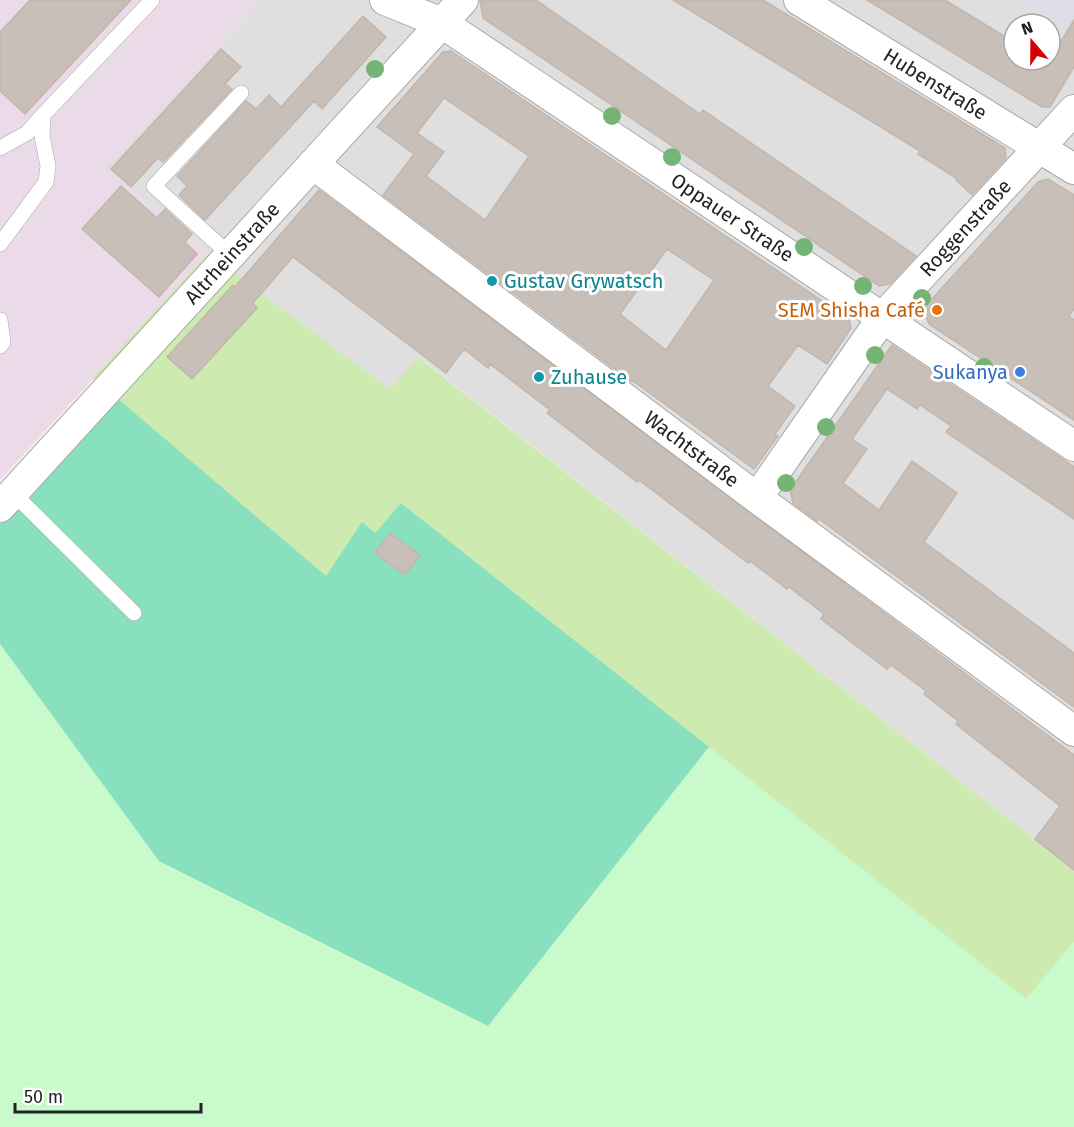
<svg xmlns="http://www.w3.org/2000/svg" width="1074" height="1127" viewBox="0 0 1074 1127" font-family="'Fira Sans',sans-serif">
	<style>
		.residential { fill: #e0dfdf; fill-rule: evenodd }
		.industrial { fill: #ebdbe8 }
		.grass { fill: #cdebb0 }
		.park { fill: #c8facc }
		.pitch { fill: #88e0be }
		.plaza { fill: #dddde8 }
		.building { fill: #c7bfb8; stroke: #c4b6ab; stroke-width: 1.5; fill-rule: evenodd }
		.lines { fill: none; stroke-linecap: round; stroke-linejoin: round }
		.service-casing { stroke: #a9a9a9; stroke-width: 16 }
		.minor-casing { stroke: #a9a9a9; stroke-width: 32 }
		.service { stroke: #fff; stroke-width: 15 }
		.minor { stroke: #fff; stroke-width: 30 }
		.tree { fill: #74b475 }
		.culture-dot { fill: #0f9aa8; stroke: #fff; stroke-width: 2 }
		.food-dot { fill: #e8710a; stroke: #fff; stroke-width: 2 }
		.shop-dot { fill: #3f7fe0; stroke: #fff; stroke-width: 2 }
		.labels { text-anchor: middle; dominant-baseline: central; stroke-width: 6; stroke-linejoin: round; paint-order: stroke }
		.street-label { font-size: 20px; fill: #222; stroke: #fff }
		.culture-label { font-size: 20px; fill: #0d838f; stroke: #fff; text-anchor: start }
		.food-label { font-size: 20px; fill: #c56008; stroke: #fff; text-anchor: end }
		.shop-label { font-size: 20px; fill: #366cbe; stroke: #fff; text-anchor: end }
	</style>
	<rect width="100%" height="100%" fill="#f2efe9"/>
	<path class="residential" d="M262,0H1074V870L419,357L390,389L208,253L105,168ZM1014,24H1050V60H1014Z"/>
	<path class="industrial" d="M0,0H262L106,168L208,253L0,480Z"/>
	<path class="grass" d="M208,253L390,389L418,357L1074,870V942L1026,1000L401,503L374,534L362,523L326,577L93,378Z"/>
	<path class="park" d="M0,644L159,861L488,1026L709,747L1026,999L1074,942V1127H0Z"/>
	<path class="pitch" d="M117,398L326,576L362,522L375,533L401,503L709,747L488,1026L159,861L0,644V524Z"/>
	<path class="plaza" d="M1022,0H1074V31Z"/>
	<path class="building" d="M30,0H131L25,114L0,91V32Z
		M480,0H536L700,114L703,110L916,256L890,284L879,286L483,18Z
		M673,0H763L1005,148L1006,158L972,195L956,180V178L918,154L920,151Z
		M867,0H945L1014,42V60H1043L1050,64V37L1060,43L1074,20V67L1050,107H1042Z
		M363,16L386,37L322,109L314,101L205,220L179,195L187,186L177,176L246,101L256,109L269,95L281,107Z
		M221,49L241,67L225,84L232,89L163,162L158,158L131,187L111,169Z
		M451,51L849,319L851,328L827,364L798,345L768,386L795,406L775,434L778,436L754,469L633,381L632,382L383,195L414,154L377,127L443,52ZM444,98L529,156L485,220L426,176L444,152L417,133ZM667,249L714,280L666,350L620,314Z
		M1048,179L1074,195V309L1069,316L1074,320V420L929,324L923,309L1038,182Z
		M121,186L157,218L165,209L192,234L185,242L197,254L159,297L82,229Z
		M319,190L1074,755V870L1035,839L1060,806L956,724L958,721L924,694L926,691L891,665L887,669L821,619L824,614L789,587L787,589L750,561L748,563L639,480L637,482L547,413L550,410L490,364L488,368L464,349L446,373L293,257L253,303L257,308L192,379L167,357L233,285L235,287Z
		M892,345L1074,467V519L946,432L951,426L920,405L917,409L887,389L852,439L867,449L843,483L879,510L912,461L957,493L924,542L1074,653V707L819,519L817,521L793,503L790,490Z
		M390,533L420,555L405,575L375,553Z"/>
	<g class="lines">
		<defs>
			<path id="service" d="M0,148L27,133L43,115
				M0,244L46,182L48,166L42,136L43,115L152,0
				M230,255L154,186L241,93
				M0,320L3,342L0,346
				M13,493L134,613"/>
			<g id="minor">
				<path id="s1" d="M385,0L442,23L1074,446"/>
				<path id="s2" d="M799,0L1074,169"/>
				<path id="s3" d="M313,164L757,498L1074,731"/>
				<path id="s4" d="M757,498L883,317L1074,110"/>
				<path id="s5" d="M0,507L463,0"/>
			</g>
		</defs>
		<use href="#service" class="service-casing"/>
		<use href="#minor" class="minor-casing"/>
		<use href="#service" class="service"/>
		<use href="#minor" class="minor"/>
	</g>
	<g class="tree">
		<circle cx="375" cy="69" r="9"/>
		<circle cx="612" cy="116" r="9"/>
		<circle cx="672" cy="157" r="9"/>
		<circle cx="804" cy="247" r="9"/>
		<circle cx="863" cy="286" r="9"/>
		<circle cx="922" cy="298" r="9"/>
		<circle cx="875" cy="355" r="9"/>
		<circle cx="984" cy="367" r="9"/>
		<circle cx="826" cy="427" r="9"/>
		<circle cx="786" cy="483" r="9"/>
	</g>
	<g class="culture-dot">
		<circle cx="492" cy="281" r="6"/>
		<circle cx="539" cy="377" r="6"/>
	</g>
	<circle class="food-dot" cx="937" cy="310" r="6"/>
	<circle class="shop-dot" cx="1020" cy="372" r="6"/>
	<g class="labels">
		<g class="street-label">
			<text stroke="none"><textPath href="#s2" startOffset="160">Hubenstraße</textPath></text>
			<text stroke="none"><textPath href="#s1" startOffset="411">Oppauer Straße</textPath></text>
			<text stroke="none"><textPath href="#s4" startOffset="342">Roggenstraße</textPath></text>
			<text stroke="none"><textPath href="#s5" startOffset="344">Altrheinstraße</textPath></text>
			<text stroke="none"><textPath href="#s3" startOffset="474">Wachtstraße</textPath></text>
		</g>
		<g class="culture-label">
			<text x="504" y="281">Gustav Grywatsch</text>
			<text x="551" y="377">Zuhause</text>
		</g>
		<g class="food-label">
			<text x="925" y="310">SEM Shisha Café</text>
		</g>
		<g class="shop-label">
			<text x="1008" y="372">Sukanya</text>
		</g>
	</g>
	<g transform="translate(1032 42) rotate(340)"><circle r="28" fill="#ffffff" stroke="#a7a7a7" stroke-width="1.5"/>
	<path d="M0-4.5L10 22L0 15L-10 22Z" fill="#d40000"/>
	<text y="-9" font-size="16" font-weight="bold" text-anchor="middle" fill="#222222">N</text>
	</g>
	<path d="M15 1103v9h186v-9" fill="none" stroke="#222222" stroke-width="3"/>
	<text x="24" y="1103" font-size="18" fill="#222222" stroke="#ffffff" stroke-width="4.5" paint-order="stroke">50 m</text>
</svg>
